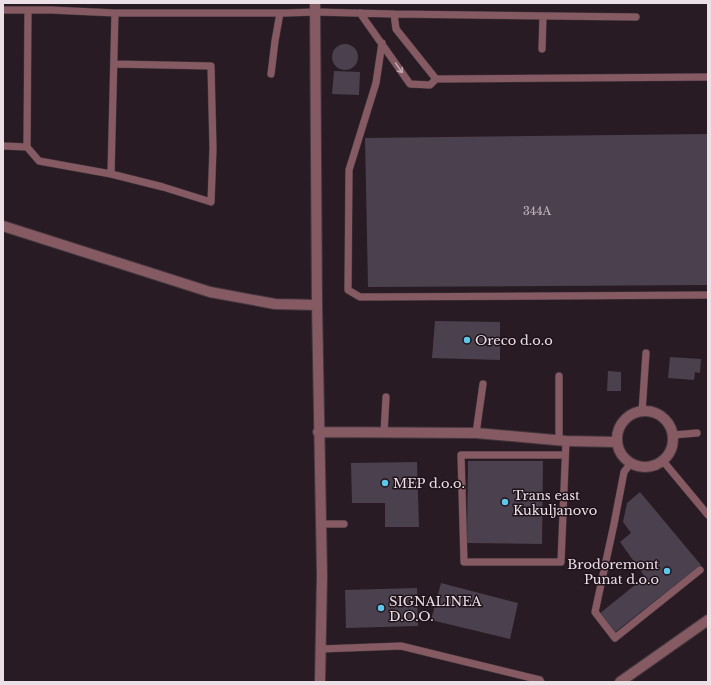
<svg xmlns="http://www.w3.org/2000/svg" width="711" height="685" viewBox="0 0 711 685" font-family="'Libre Baskerville',serif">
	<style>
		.building { fill: #4b404e }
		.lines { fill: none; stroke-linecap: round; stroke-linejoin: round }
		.service-casing { stroke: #44373f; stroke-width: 8 }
		.minor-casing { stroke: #44373f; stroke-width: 12 }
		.service { stroke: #855a62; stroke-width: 7 }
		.minor { stroke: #855a62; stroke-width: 10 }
		.oneway { stroke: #c2aab1 }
		.poi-dot { fill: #5cc7e8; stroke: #20121a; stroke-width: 1.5 }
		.labels { text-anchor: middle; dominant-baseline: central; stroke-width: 3; stroke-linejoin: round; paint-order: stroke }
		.number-label { font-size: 11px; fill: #c3b8c0 }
		.poi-label { font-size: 13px; fill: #ebe0e6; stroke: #20121a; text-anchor: start }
	</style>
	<rect width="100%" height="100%" fill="#291b24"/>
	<path class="building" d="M332 57a13 13 0 1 1 26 0a13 13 0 1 1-26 0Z
		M334,71L360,72L359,95L332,94Z
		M708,134V285L368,287L365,138Z
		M435,321L500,322V360L432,358Z
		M670,357L701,359L700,373L695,372L694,380L668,378Z
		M608,371L621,372V391H607Z
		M468,461H543L542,544L467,543Z
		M417,462L419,527H385V503H352L351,463Z
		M640,492L701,565L614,633L599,614L645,577L620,542L631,533L623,522L627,503Z
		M441,583L518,603L510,639L431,620Z
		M417,588L418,626L346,628L345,590Z"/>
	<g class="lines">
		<defs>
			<path id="service" d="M3,10H51L115,13H287L315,12L394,14L636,17
				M360,13L410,84L430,85L436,79L708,77
				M394,14L396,29L436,79
				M382,43L376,83L349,170L348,290L360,297L708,295
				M542,49L543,16
				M271,74L275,41L280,13
				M3,146L27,147L28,10
				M27,147L39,161L111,174L163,187L211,202L213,149L211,66L114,64
				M111,174L115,13
				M559,376V440
				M642,412L646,353
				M384,433L386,397
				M476,433L483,384
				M673,435L697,433
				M565,455H461L464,562H561L566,441
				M663,461L708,515
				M630,464L624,472L614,524L595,612L615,638L700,570
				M321,524H344
				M321,649L401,646L540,680L541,682"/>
			<path id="minor" d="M315,3L317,305L322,575L320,682
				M3,226L210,292L275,304L317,305
				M617 439a28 28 0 1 1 56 0a28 28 0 1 1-56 0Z
				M318,432L476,433L566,441L616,442
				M620,682L708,620"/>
		</defs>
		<use href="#service" class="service-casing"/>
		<use href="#minor" class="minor-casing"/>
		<use href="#service" class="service"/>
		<use href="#minor" class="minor"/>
	</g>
	<defs><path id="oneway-shaft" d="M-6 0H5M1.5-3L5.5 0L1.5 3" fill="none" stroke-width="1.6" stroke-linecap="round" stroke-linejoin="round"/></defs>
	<use class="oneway" href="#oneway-shaft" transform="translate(399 68) rotate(55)"/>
	<g class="poi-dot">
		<circle cx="467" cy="340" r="4"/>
		<circle cx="385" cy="483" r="4"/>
		<circle cx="505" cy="502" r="4"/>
		<circle cx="667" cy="571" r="4"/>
		<circle cx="381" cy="608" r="4"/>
	</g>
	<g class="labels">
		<g class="number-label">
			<text x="537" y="211">344A</text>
		</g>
		<g class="poi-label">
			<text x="475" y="340">Oreco d.o.o</text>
			<text x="393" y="483">MEP d.o.o.</text>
			<text x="513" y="495">Trans east<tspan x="513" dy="15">Kukuljanovo</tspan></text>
			<text x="659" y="564" text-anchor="end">Brodoremont<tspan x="659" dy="15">Punat d.o.o</tspan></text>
			<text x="389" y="601">SIGNALINEA<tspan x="389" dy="15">D.O.O.</tspan></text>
		</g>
	</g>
	<rect width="711" height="685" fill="none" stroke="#ebe0e6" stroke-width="8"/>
</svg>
